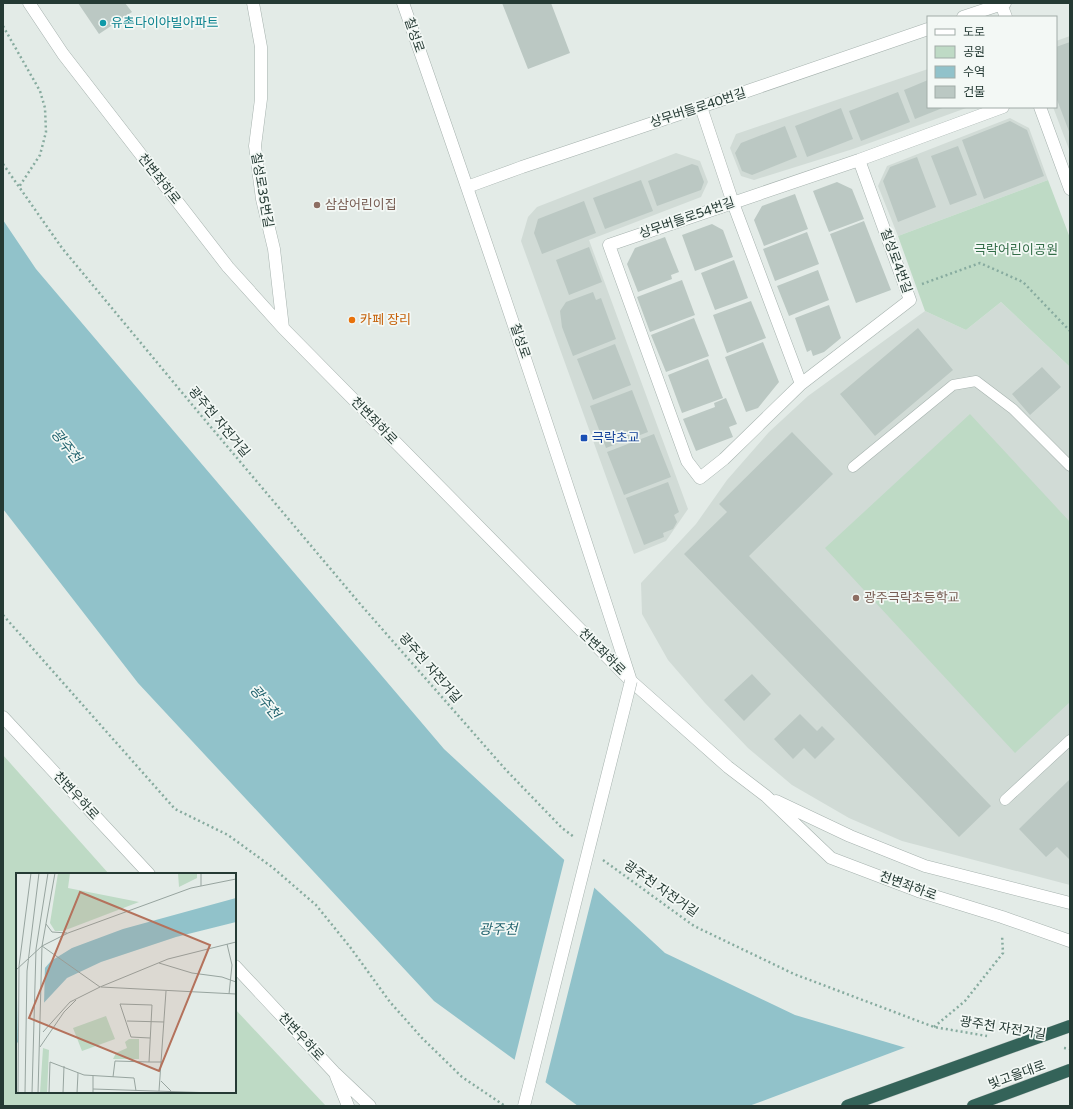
<svg xmlns="http://www.w3.org/2000/svg" width="1073" height="1109" viewBox="0 0 1073 1109" font-family="'Varela Round','Noto Sans KR',sans-serif">
	<style>
		.built { fill: #d1dbd6 }
		.green { fill: #bedac5 }
		.water { fill: #91c2ca }
		.pier { fill: #e3ebe7 }
		.building { fill: #bbc8c3 }
		.lines { fill: none; stroke-linecap: round; stroke-linejoin: round }
		.lane-casing { stroke: #a6b2ae; stroke-width: 11 }
		.street-casing { stroke: #a6b2ae; stroke-width: 13 }
		.highway-casing { stroke: #c2c8c6; stroke-width: 13 }
		.path { stroke: #87ab9f; stroke-width: 2.5; stroke-dasharray: 2 3; stroke-linecap: butt }
		.lane { stroke: #fff; stroke-width: 10 }
		.street { stroke: #fff; stroke-width: 12 }
		.highway { stroke: #346359; stroke-width: 12 }
		.street-bridge-casing { stroke: #a6b2ae; stroke-width: 13; stroke-linecap: butt }
		.highway-bridge-casing { stroke: #c2c8c6; stroke-width: 13; stroke-linecap: butt }
		.street-bridge { stroke: #fff; stroke-width: 12 }
		.highway-bridge { stroke: #346359; stroke-width: 12 }
		.culture-dot { fill: #0f9aa8; stroke: #f3f8f5; stroke-width: 1.5 }
		.education-dot { fill: #8d6e63; stroke: #f3f8f5; stroke-width: 1.5 }
		.food-dot { fill: #e8710a; stroke: #f3f8f5; stroke-width: 1.5 }
		.transit-dot { fill: #1a4fb4; stroke: #f3f8f5; stroke-width: 1.5 }
		.labels { text-anchor: middle; dominant-baseline: central; stroke-width: 3.5; stroke-linejoin: round; paint-order: stroke }
		.culture-label { font-size: 13px; fill: #0d838f; stroke: #f3f8f5; text-anchor: start }
		.street-label { font-size: 13px; fill: #253a34; stroke: #f3f8f5 }
		.education-label { font-size: 13px; fill: #785e54; stroke: #f3f8f5; text-anchor: start }
		.park-label { font-size: 13px; fill: #336d48; stroke: #f3f8f5 }
		.food-label { font-size: 13px; fill: #c56008; stroke: #f3f8f5; text-anchor: start }
		.transit-label { font-size: 13px; fill: #164399; stroke: #f3f8f5; text-anchor: start }
		.water-label { font-size: 14px; font-style: italic; fill: #256570; stroke: #f3f8f5 }
		.inset-road { fill: none; stroke: #97a49f; stroke-width: 1 }
		.view { fill: #b4725c; fill-opacity: 0.15; stroke: #b4725c; stroke-width: 2 }
		.inset-edge { fill: none; stroke: #253a34; stroke-width: 2 }
	</style>
	<rect width="100%" height="100%" fill="#e3ebe7"/>
	<path class="built" d="M1070,36V152L1053,107H1056V41Z
		M928,69V107H969L853,149L754,180L741,176L730,148L736,134Z
		M1010,118L1029,128L1048,180L898,236L878,186L887,166Z
		M676,153L700,161L708,182L701,197L589,240L688,509L666,541L634,554L521,241L528,217L537,207Z
		M1001,302L1070,367V885L902,841L849,818L792,785L748,748L705,703L668,660L642,614L641,583L696,524L727,480L769,432L808,396L925,311L966,330Z"/>
	<path class="green" d="M1048,180L1070,238V367L1001,302L966,330L925,311L898,236Z
		M970,414L1070,522V702L1015,753L825,548Z
		M3,755L109,874H17V1092H235V1009L326,1106H3Z"/>
	<path class="water" d="M3,220L36,269L444,749L665,953L795,1015L967,1066L1070,1106H578L434,1001L138,683L3,509Z"/>
	<path class="pier" d="M565,857L595,885L545,1084L514,1062Z
		M909,1046L968,1064L1070,1082V1106H749Z"/>
	<path class="building" d="M78,3H125L132,12L99,34Z
		M502,3H551L570,53L528,69Z
		M1070,42V134L1056,97V47Z
		M928,80V107H945L915,119L904,90Z
		M898,92L910,122L861,141L849,111Z
		M841,108L853,139L807,157L795,126Z
		M1010,121L1027,130L1044,176L984,199L962,140Z
		M785,126L797,157L752,175L742,171L735,153L741,143Z
		M958,146L977,195L950,205L931,156Z
		M917,157L936,207L898,222L883,181L890,167Z
		M692,164L698,166L704,182L701,190L657,206L648,181Z
		M641,180L653,211L605,229L593,198Z
		M837,182L852,189L864,219L829,232L813,191Z
		M795,194L808,229L764,246L754,220L762,206Z
		M584,201L596,233L542,254L534,233L538,219Z
		M864,221L891,290L856,303L830,234Z
		M712,224L723,230L733,257L695,271L682,235Z
		M807,232L819,264L775,281L763,249Z
		M665,237L679,272L671,275L672,279L638,292L627,264L635,248Z
		M589,247L602,282L569,295L556,260Z
		M734,260L748,298L715,310L701,273Z
		M818,270L829,300L789,316L777,286Z
		M682,280L695,315L650,332L637,297Z
		M593,292L596,300L601,298L616,339L573,356L562,327L560,311L566,302Z
		M751,301L766,338L727,353L713,315Z
		M829,305L841,338L824,352L813,356L811,350L807,352L795,318Z
		M694,318L709,356L666,372L651,335Z
		M918,328L953,370L875,436L840,394Z
		M763,342L779,382L758,408L746,412L725,357Z
		M615,344L631,385L593,400L577,359Z
		M708,359L723,398L682,413L668,375Z
		M1042,367L1061,387L1030,415L1012,394Z
		M632,390L648,432L606,448L590,406Z
		M726,398L737,424L729,427L733,437L696,451L683,419L715,407L714,403Z
		M792,432L833,474L749,556L991,806L959,837L684,554L727,512L719,504Z
		M654,434L671,477L624,495L607,452Z
		M668,482L679,512L674,515L677,522L673,529L663,533L664,537L644,545L626,498Z
		M752,674L771,694L744,721L724,700Z
		M800,714L817,731L822,726L835,739L815,759L804,748L793,759L774,739Z
		M1070,779V860L1057,847L1046,857L1019,829Z"/>
	<g class="lines">
		<defs>
			<path id="lane" d="M853,467L953,385L976,381L1013,409L1070,466
				M1005,800L1070,740"/>
			<path id="street" d="M29,3L63,54L228,267L283,328L631,681L728,767L766,796L831,858L918,891L1002,917L1070,941
				M253,3L261,47V99L255,146L262,199L274,249L283,328
				M403,3C482,227 557,452 630,678
				M1001,4L1006,17
				M963,17L1005,3
				M701,107L733,203L801,384
				M1040,107L1070,189
				M859,160L910,300L801,384L724,459L700,478L687,461L609,245L859,160L1003,107
				M467,187L522,167L730,97L928,29
				M3,717L149,874
				M776,801L850,836L925,866L1070,903
				M235,966L334,1072L370,1106
				M336,1076L348,1106"/>
			<path id="highway" d="M973,1106L1070,1070"/>
		</defs>
		<use href="#lane" class="lane-casing"/>
		<use href="#street" class="street-casing"/>
		<use href="#highway" class="highway-casing"/>
		<path class="path" d="M3,26L40,91L45,108L46,132L40,155L19,187
			M3,164L62,248L199,413L361,605L506,770L562,828L574,837
			M922,284L980,263L1023,282L1070,331
			M3,615L175,809L228,835L272,867L316,905L350,947L390,1002L422,1038L462,1077L505,1106
			M603,860L694,926L794,974L934,1027L987,1036
			M934,1027L965,1001L1003,953L1002,935
			M1064,1048L1070,1049"/>
		<use href="#lane" class="lane"/>
		<use href="#street" class="street"/>
		<use href="#highway" class="highway"/>
		<defs>
			<path id="street-bridge" d="M524,1106L631,681"/>
			<path id="highway-bridge" d="M847,1106L1070,1026"/>
		</defs>
		<use href="#street-bridge" class="street-bridge-casing"/>
		<use href="#highway-bridge" class="highway-bridge-casing"/>
		<use href="#street-bridge" class="street-bridge"/>
		<use href="#highway-bridge" class="highway-bridge"/>
	</g>
	<circle class="culture-dot" cx="103" cy="23" r="4"/>
	<g class="education-dot">
		<circle cx="317" cy="205" r="4"/>
		<circle cx="856" cy="598" r="4"/>
	</g>
	<circle class="food-dot" cx="352" cy="320" r="4"/>
	<rect class="transit-dot" x="580" y="434" width="8" height="8" rx="2"/>
	<g class="labels">
		<g class="culture-label">
			<text x="111" y="23">유촌다이아빌아파트</text>
		</g>
		<g class="street-label">
			<text transform="translate(414 35) rotate(71)">칠성로</text>
			<text transform="translate(698 108) rotate(-18)">상무버들로40번길</text>
			<text transform="translate(159 179) rotate(52)">천변좌하로</text>
			<text transform="translate(262 190) rotate(80)">칠성로35번길</text>
			<text transform="translate(687 218) rotate(-19)">상무버들로54번길</text>
			<text transform="translate(896 261) rotate(70)">칠성로4번길</text>
			<text transform="translate(520 341) rotate(71)">칠성로</text>
			<text transform="translate(374 421) rotate(46)">천변좌하로</text>
			<text transform="translate(219 422) rotate(50)">광주천 자전거길</text>
			<text transform="translate(602 652) rotate(45)">천변좌하로</text>
			<text transform="translate(430 668) rotate(49)">광주천 자전거길</text>
			<text transform="translate(76 796) rotate(47)">천변우하로</text>
			<text transform="translate(908 886) rotate(20)">천변좌하로</text>
			<text transform="translate(661 889) rotate(35)">광주천 자전거길</text>
			<text transform="translate(1003 1028) rotate(9)">광주천 자전거길</text>
			<text transform="translate(301 1037) rotate(47)">천변우하로</text>
			<text transform="translate(1017 1075) rotate(-20)">빛고을대로</text>
		</g>
		<g class="education-label">
			<text x="325" y="205">삼삼어린이집</text>
			<text x="864" y="598">광주극락초등학교</text>
		</g>
		<g class="park-label">
			<text x="1016" y="250">극락어린이공원</text>
		</g>
		<g class="food-label">
			<text x="360" y="320">카페 장리</text>
		</g>
		<g class="transit-label">
			<text x="592" y="438">극락초교</text>
		</g>
		<g class="water-label">
			<text transform="translate(66 446) rotate(52)">광주천</text>
			<text transform="translate(265 702) rotate(51)">광주천</text>
			<text x="498" y="929">광주천</text>
		</g>
	</g>
	<g transform="translate(16 873)">
		<rect width="220" height="220" fill="#e3ebe7"/>
		<path d="M42,0H54L52,15L123,29L47,58H39L34,50ZM162,0H181V5L163,14ZM90,143L99,166L66,178L57,155ZM113,166H123V186H97L100,180L111,175L109,169ZM27,175L33,177L31,220H24Z" fill="#bedac5"/>
		<path d="M220,25V49L160,64L85,89L51,105L23,135L0,172V128L35,88L56,75L107,56Z" fill="#91c2ca"/>
		<path d="M29,92L28,132L2,173L1,124Z" fill="#e3ebe7"/>
		<path class="inset-road" d="M185,13V0M30,51L36,59L51,60M211,71L216,92L213,121M26,73L84,114M143,90L176,100L206,104L220,109M0,97L26,73L52,60L175,15L220,6M85,114L220,121M111,148L148,149M27,159L54,129L84,114L152,86L220,69M24,174L48,139L60,127M133,189H146M97,204L99,188L133,189L136,132L104,131L115,164L134,165M145,208L155,218M77,216L199,220M143,218L150,118M2,220L3,93L15,0M9,220L11,98L23,0M16,220L20,76L32,0M22,220L26,73L39,0M33,220L34,189L68,202L118,205L120,218M47,220L48,193M61,220L62,200M77,220V203"/>
		<path class="view" d="M64,19L194,72L143,198L13,145Z"/>
		<rect width="220" height="220" class="inset-edge"/>
	</g>
	<rect width="1073" height="1109" fill="none" stroke="#253a34" stroke-width="8"/>
	<rect x="927" y="16" width="130" height="92" fill="#f3f8f5" stroke="#a1aca8"/>
	<rect x="935" y="29" width="20" height="6" fill="#ffffff" stroke="#a1aca8"/>
	<text x="963" y="36" font-size="12" fill="#253a34">도로</text>
	<rect x="935" y="46" width="20" height="12" fill="#bedac5" stroke="#a1aca8"/>
	<text x="963" y="56" font-size="12" fill="#253a34">공원</text>
	<rect x="935" y="66" width="20" height="12" fill="#91c2ca" stroke="#a1aca8"/>
	<text x="963" y="76" font-size="12" fill="#253a34">수역</text>
	<rect x="935" y="86" width="20" height="12" fill="#bbc8c3" stroke="#a1aca8"/>
	<text x="963" y="96" font-size="12" fill="#253a34">건물</text>
</svg>
